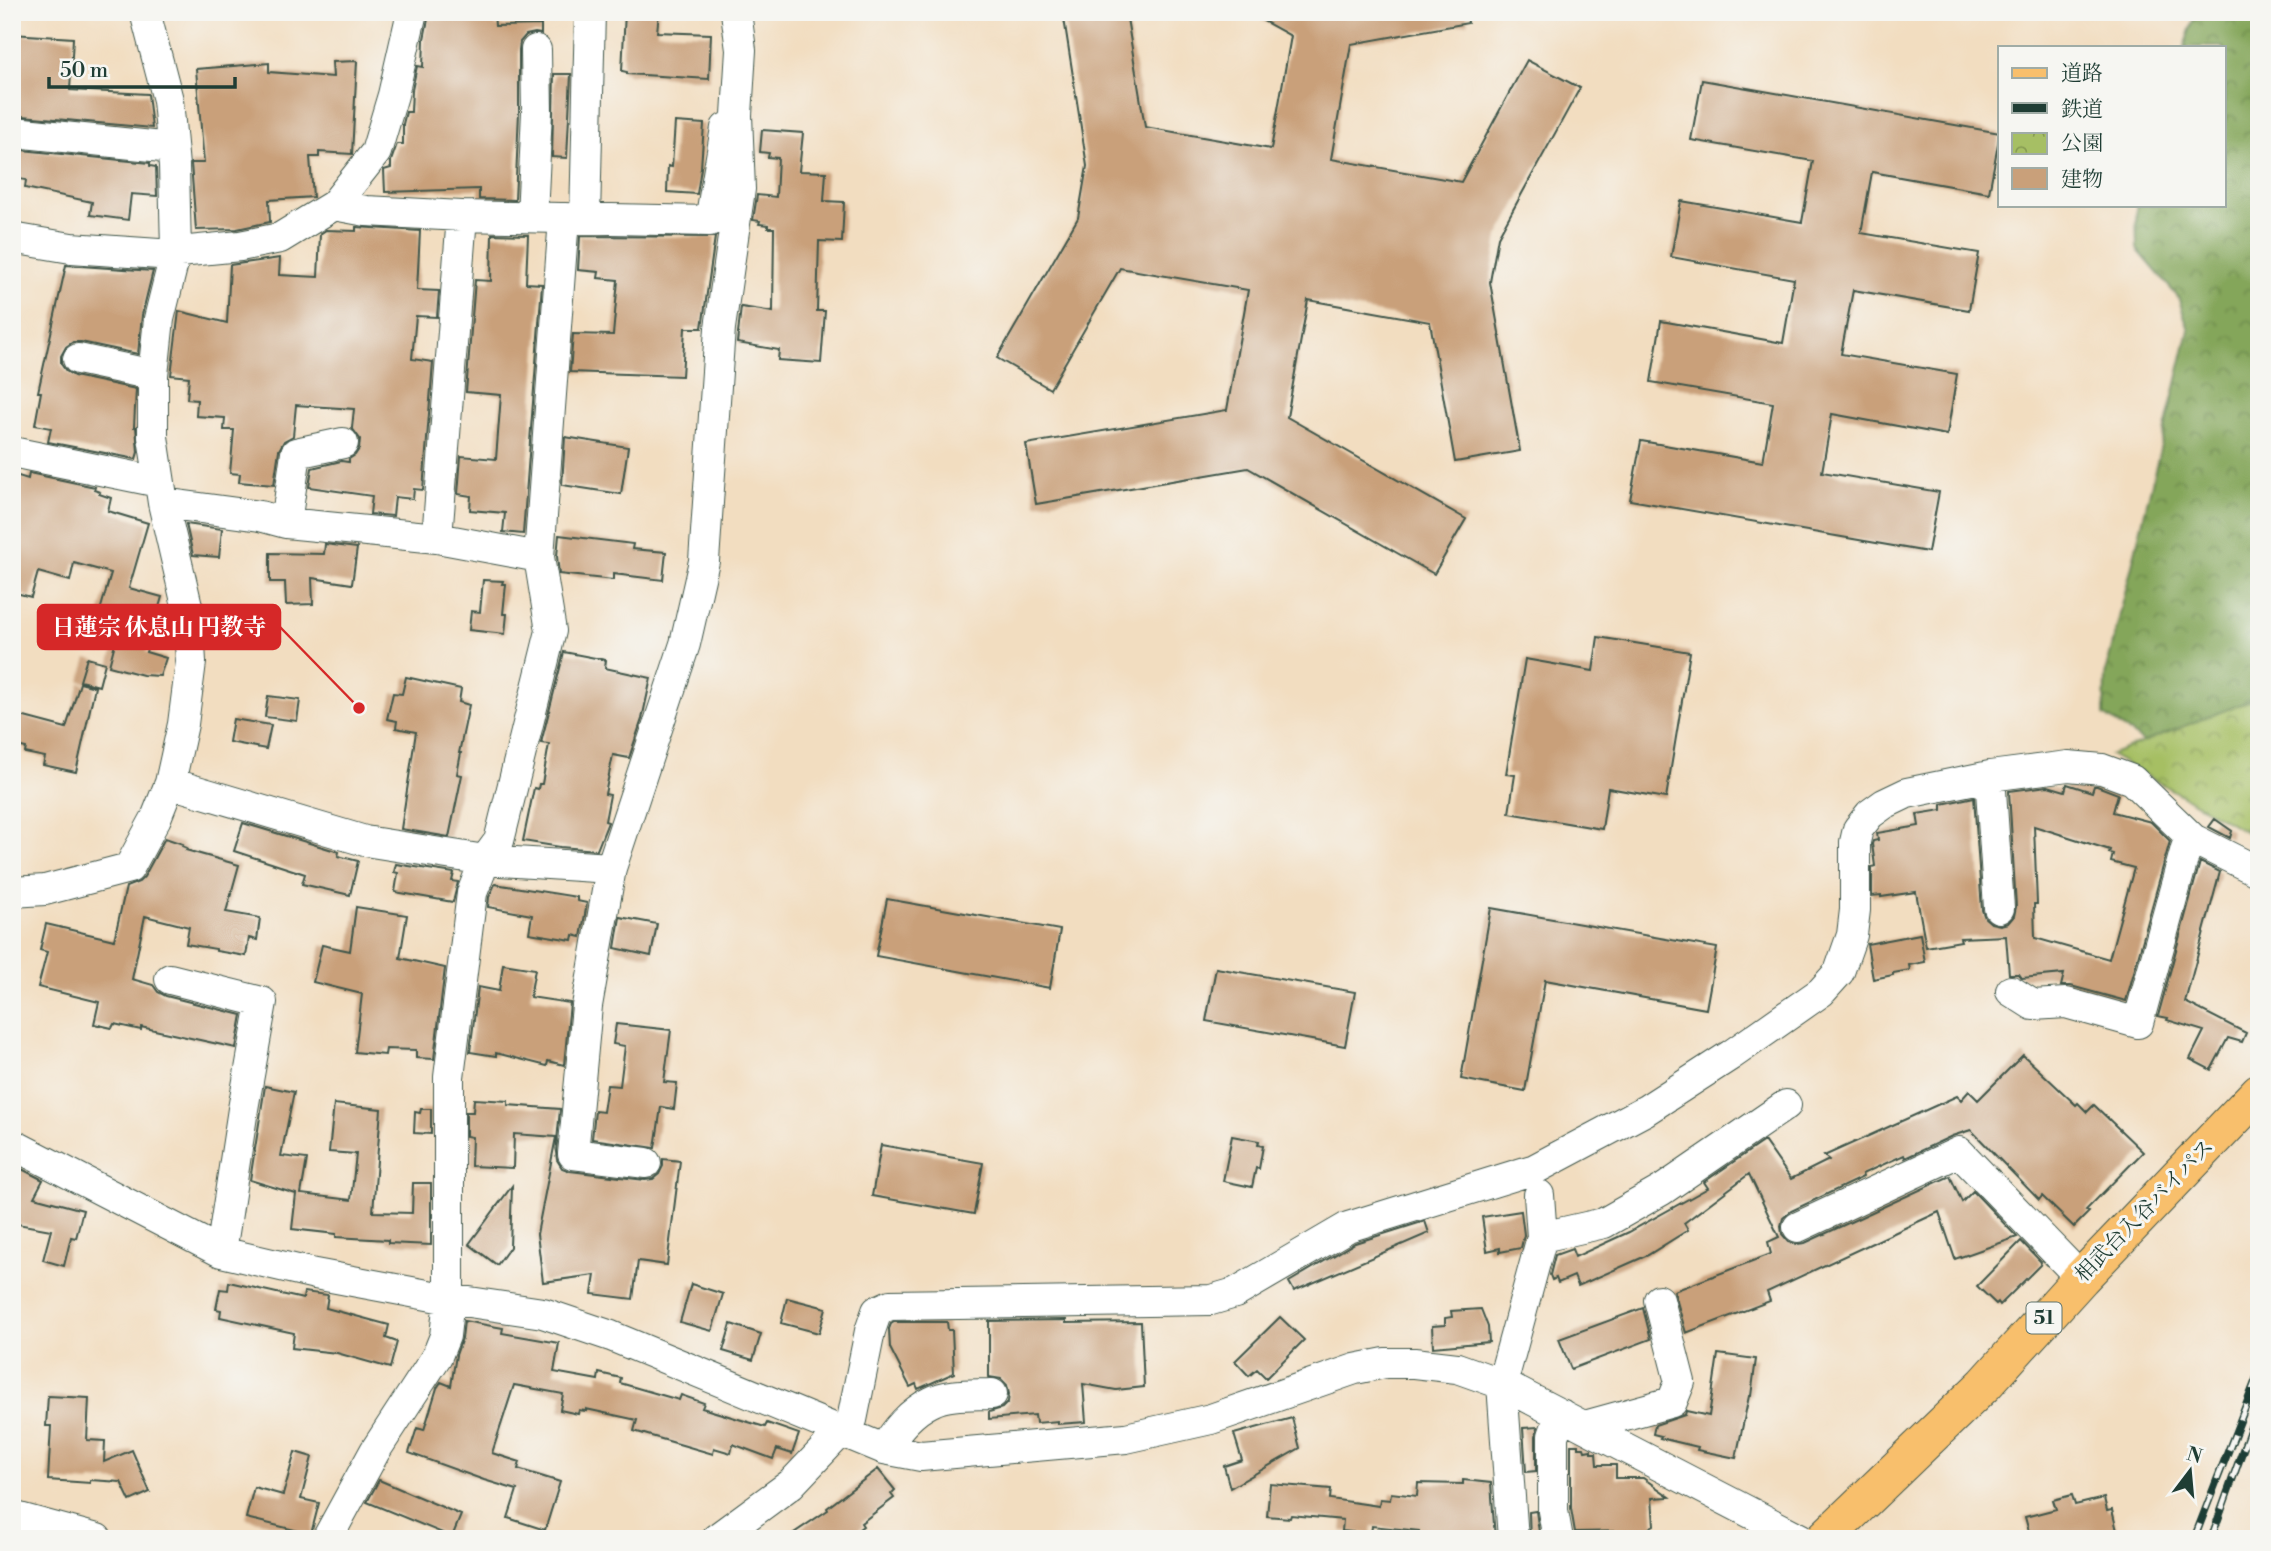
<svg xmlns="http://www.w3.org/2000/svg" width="2271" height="1551" viewBox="0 0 2271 1551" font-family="'Libre Bodoni','Noto Serif JP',serif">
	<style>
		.forest { fill: url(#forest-crowns); stroke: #527247; stroke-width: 2 }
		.park { fill: url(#park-crowns); stroke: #627e4c; stroke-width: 2 }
		.building { fill: #c9a07a; fill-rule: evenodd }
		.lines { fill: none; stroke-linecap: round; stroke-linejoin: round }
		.minor-casing { stroke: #3f5549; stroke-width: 32 }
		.major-casing { stroke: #3f5549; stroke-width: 39 }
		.minor { stroke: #fff; stroke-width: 30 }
		.major { stroke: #f8bf6c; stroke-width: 37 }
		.rail-casing { stroke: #1f3d34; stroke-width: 8 }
		.rail { stroke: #f6f6f2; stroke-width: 5; stroke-dasharray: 16; stroke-linecap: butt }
		.labels { text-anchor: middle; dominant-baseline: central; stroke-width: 6; stroke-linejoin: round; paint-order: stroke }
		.shield { fill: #f6f6f2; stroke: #60746d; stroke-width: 2 }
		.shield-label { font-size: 19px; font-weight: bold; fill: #1f3d34 }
		.street-label { font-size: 21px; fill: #1f3d34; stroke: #f6f6f2 }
		.leader { fill: none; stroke: #d62828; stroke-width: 2.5 }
		.callout-dot { fill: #d62828; stroke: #f6f6f2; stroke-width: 2.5 }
		.callout { fill: #d62828; stroke: #d62828; stroke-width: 2.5 }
		.callout-label { font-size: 23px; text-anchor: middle; font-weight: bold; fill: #fff }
	</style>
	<defs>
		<pattern id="forest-crowns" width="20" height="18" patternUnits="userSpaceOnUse" patternTransform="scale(1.75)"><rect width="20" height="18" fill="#84a65a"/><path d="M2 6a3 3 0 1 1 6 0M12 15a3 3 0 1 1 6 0" fill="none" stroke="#6b884b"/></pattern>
		<pattern id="park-crowns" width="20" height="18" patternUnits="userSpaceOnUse" patternTransform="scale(1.75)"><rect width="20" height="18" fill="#a6bf64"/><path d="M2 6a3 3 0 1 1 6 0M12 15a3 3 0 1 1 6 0" fill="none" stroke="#879c53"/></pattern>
	</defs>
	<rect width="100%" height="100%" fill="#f6f6f2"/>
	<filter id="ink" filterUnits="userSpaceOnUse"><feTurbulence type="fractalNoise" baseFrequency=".0143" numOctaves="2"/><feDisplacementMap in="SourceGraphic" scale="14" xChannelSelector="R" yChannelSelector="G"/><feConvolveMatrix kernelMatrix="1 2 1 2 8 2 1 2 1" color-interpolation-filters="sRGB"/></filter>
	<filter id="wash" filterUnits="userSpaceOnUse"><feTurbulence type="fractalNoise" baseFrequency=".00686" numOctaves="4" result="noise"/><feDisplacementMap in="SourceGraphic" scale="28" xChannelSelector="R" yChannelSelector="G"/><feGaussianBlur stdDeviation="1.57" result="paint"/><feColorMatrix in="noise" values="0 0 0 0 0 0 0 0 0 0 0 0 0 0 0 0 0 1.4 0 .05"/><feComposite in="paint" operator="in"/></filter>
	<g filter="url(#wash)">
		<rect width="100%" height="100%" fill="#f2ddc0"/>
		<path class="forest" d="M2196,12H2259V821L2104,715L2105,676L2189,330L2178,297L2137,249L2136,205H2224V47H2184Z"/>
		<path class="park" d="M2259,697V839L2110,755Z"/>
		<g id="blocks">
			<path class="building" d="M444,12H494L495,26L541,25V34L535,33L526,35L520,42L519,50V112L515,200L479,199V189L385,192L384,170L391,168V161L397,144H403V124L406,112H411L412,90L417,66L423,67L424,39L428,19H443Z
				M625,12H659L657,32L711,34L709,79L627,74V72L622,71Z
				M1063,12H1126L1145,127L1271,149L1291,36L1247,12H1467L1468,23L1351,44L1331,159L1461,182L1527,60L1580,88L1498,237L1490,282L1520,451L1455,462L1430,322L1308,300L1287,417L1466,519L1434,574L1248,468L1036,504L1026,444L1227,410L1248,290L1120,268L1050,389L997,358L1078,218L1087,166Z
				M12,34L73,38L70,90L148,94L152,128L12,115Z
				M357,61L352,154L319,152V157H310L313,197L269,200L270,222L237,229L196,230L191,163H204L196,69L269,63V72L333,77L332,62Z
				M554,74H571L567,158L552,157Z
				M1702,80L2000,133L1989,193L1872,172L1861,233L1979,253L1969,310L1853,290L1841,354L1957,374L1947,435L1832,414L1822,472L1939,492L1928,552L1630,500L1641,441L1763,462L1773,403L1651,382L1661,321L1783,343L1794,279L1671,257L1681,201L1802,222L1813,161L1691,140Z
				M675,122L704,124L701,168L697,194L667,192L668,166L672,167Z
				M762,130L803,133L799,171L826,172L824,201L844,202L842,242L819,241L817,311H825L821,363L778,360L779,350L737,343L741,307L773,312L774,228H768V225L759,224L760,221L753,220L757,195L776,197L778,158L768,157L769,153L760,152Z
				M12,149L150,163V166L156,167L157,196L131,194L128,220L90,215L92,202L25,188L26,180L12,178Z
				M356,227L420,231L417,290L439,291L437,317L416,316L412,359L433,362L423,490L414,489L413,499L395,497L393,516L370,514L372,496L309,487L312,468L341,461L349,462V459L355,455L359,449L360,439L352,428L354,409L296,405L293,436L284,441L279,450L274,485L239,482L240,474L230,473L234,430H224L225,418L196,416L197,400L187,399L189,377L171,375L179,311L227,323L230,265L280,258L279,275L318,277L320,234L326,230L356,231Z
				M492,234L528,235L526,283L542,284L523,534L503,532L505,513L470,510L471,496L458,494L461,456L496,459L501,395L466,392L475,280L491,281Z
				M580,236L715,237L702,328H685L682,376L570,372L573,334L613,335L618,280L598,278L599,272L578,270Z
				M66,265L153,271L142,315L138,354L81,342H73L66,347L61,356V364L66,371L74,376L136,389L134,427H136L138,452L136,459L48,442L51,428L35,425L41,392H38Z
				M565,437L628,447L621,494L562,485Z
				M29,473L95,487L94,490L100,492L99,494L111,498L108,511L148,523L129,588L162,597L146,652L166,658L160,676L143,675L109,666L120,624L98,618L111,573L74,563L70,581L38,572L31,597L12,592V474L28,479Z
				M186,524L222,529L219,557L193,555Z
				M559,535L633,544L632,549L666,552L663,580L613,574V580L559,574L557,556Z
				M325,544L357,548L352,584L312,578L313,604L286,605L285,582H270V553L324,554Z
				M483,580L503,581L502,584H506L503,614H507L505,634L469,630L471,611L480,612Z
				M1598,637L1690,652L1666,798L1608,788L1602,829L1509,813L1515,775L1506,774L1525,659L1593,671Z
				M564,652L606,660L605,668L651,678L642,719L629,758L613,755L605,794L610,795L605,821L608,822L597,850L560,847L523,841L534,788L538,789L539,784H542L549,744L541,743Z
				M87,658L105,663L99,686L80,681Z
				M406,677L461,689L459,702L469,705L459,753H461L457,774L462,775L449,837L401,829L416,732L396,728L397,721L387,719L393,693L402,694Z
				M80,683L95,687L76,772L43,765L45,757L25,753L26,748L12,745L17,715L66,728Z
				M268,696L300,700L297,721L265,717Z
				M233,719L271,725L266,749L229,742Z
				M2067,784L2092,792L2094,786H2097L2118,794L2113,812L2151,822L2170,841L2126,1001L2071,986H2061L2064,974L2022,978L2019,974H2009L2006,936L1960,938L1961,941L1926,947L1916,892L1881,897V895L1872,896V867L1875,866L1872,844L1873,841L1878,840L1877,833L1919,826L1917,814L1942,810V804L1974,797L1982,910L1985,918L1991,923L2000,925L2008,923L2014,916L2016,907L2009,791L2048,786L2065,791ZM2034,826L2110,850L2109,853L2113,854L2111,862L2134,868L2109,959L2035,938L2034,904H2037Z
				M2215,819L2232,831L2230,838L2209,827Z
				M243,823L339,852L338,856L358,861L350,895L302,884L305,874L234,851Z
				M165,838L183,844L182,846L187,848L186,850L239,865L226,912L260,918L257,940L249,938L246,956L216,951V949L186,944L189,927L145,916L132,979L153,985L158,992L166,996L242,1015L236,1048L141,1027V1030L114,1024L112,1028L94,1024L99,1002L38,987L47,952L40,950L46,924L114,940L126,887L139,882L144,877Z
				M2200,862L2220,872L2185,1002L2246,1033L2242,1042L2228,1038L2211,1070L2190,1059L2204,1031L2167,1020L2168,1018L2158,1016Z
				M396,864L454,873L452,881L458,882L453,902L395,892L398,873L394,872Z
				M495,884L577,897V901L587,903L581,937L573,935L572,940L529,933L532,915L488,907L489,897Z
				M887,899L1060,930L1050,988L876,956Z
				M356,907L407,915L400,958L445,968L434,1059L416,1058V1050L386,1049L385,1055L355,1052L362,994L313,982L322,945L350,951Z
				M1491,908L1717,948L1706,1009L1545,980L1525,1091L1461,1079Z
				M620,917L657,924L651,956L615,948Z
				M1920,934L1925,962L1909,965L1910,970L1893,973V975L1873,979L1867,944Z
				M503,964L535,969L530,997L570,1003L564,1065L548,1061L547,1066L496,1053V1056L470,1052L478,987L499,991Z
				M1216,968L1355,992L1345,1046L1206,1021Z
				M616,1024L671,1030L664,1082L677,1083L674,1109L661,1107L655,1148L592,1139L595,1111L603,1112L607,1085L620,1086L625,1046L613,1044Z
				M2023,1055L2076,1105L2078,1103L2087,1112L2094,1105L2143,1152L2086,1210L2089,1212L2074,1227L2042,1196L2039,1200L1971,1130L1952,1136L1905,1158L1904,1155L1862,1174L1863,1177L1791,1211L1783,1218L1781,1226L1782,1234L1789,1242L1797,1244L1805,1243L1950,1176L1962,1202L1973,1191L2017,1237L1955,1259L1939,1212L1767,1292L1770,1301L1686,1333L1674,1291L1771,1254L1768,1242L1779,1237L1749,1174L1684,1223L1688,1230L1648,1255L1578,1286L1574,1276L1558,1283L1556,1278L1552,1280L1550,1275L1555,1255L1572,1249L1575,1257L1629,1232L1708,1188L1704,1182L1764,1141L1791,1179L1829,1160L1824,1156L1957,1096L1961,1100L1969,1091L1978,1100Z
				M265,1086L294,1092L281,1156L307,1159L301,1194L351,1200L356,1154L329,1152L334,1104L381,1109L373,1212L412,1213L413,1183H431V1245L388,1243V1240L336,1237V1234L292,1229L296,1194L250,1180Z
				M474,1099L508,1101V1105L560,1109L556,1152L557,1160L562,1168L570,1171L645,1180L653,1179L659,1174L663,1166V1159L680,1161L667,1265L638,1261L633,1299L592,1294L595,1275L543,1282L537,1234L556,1137L514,1134L513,1168L471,1166L472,1137L466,1136V1112H473Z
				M421,1109H431V1134L414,1133L415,1112L420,1113Z
				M1232,1136L1259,1141L1258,1145L1263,1146L1259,1169L1256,1168L1252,1187L1223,1181Z
				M881,1145L983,1163L974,1214L872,1196Z
				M12,1164L43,1180L34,1197L83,1210L76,1238L71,1237L64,1266L43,1260L51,1230L18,1224L12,1235Z
				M512,1186L510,1247L497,1265L469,1244Z
				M1521,1211L1524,1235L1521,1248L1500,1252V1248L1487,1251L1482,1217Z
				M1425,1221L1429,1233L1294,1291L1289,1282L1355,1243Z
				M2021,1241L2041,1262L2040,1265L2000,1305L1998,1302L1996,1304L1977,1286Z
				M229,1282L303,1299L304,1292L328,1295L326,1308L389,1325L386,1338L397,1342L390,1368L337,1353L292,1348L294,1333L220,1317L221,1310L216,1309L220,1289L228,1290Z
				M691,1284L723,1294L712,1331L680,1322Z
				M787,1298L826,1308L819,1333L781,1323Z
				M1643,1308L1651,1339L1571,1369L1559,1339Z
				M1481,1309L1488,1327L1489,1342L1433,1347L1432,1326L1445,1325V1318L1452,1317L1451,1311Z
				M1280,1317L1304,1340L1266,1378L1257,1369L1249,1376L1235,1361Z
				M1066,1320V1323L1141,1322L1144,1387L1116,1390L1083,1384L1086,1422L1058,1424V1421L1036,1423L1035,1415L989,1419V1412L1002,1408L1008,1402L1009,1394L1007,1385L1001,1379L989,1377V1321Z
				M464,1321L503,1328L502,1333L559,1343L554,1372L598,1380L599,1373L621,1378L620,1383L679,1400L681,1395L704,1403L702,1408L765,1427L767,1423L799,1434L792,1454L777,1449L773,1459L733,1444L731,1453L714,1448L713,1454L634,1431L637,1420L586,1409V1411L579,1410L578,1414L560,1410L563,1394L514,1385L492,1453L520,1462L518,1469L560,1482L545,1530L508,1518L517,1490L484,1480L409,1453L417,1428L424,1430L437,1388L441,1382L451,1386L456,1355L462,1338Z
				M894,1322H947L948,1330H952L954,1373L918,1389L916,1384L910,1387L890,1348L889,1329L891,1324Z
				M731,1324L761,1334L753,1360L723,1351Z
				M1718,1354L1756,1359L1751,1396H1749L1736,1458L1697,1450L1698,1447L1660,1438L1661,1436L1653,1434L1655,1425L1685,1415L1686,1411L1709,1416Z
				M48,1396L89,1398L87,1440L105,1441L104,1462L132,1450L150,1492L130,1501L121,1482L90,1480V1483L48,1480L51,1426H46Z
				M1292,1418L1300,1448L1230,1488L1224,1466L1242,1460L1234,1434Z
				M1538,1427L1536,1436V1471L1526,1472L1523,1428Z
				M1571,1445H1578V1448H1584L1585,1451L1591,1450V1453H1596L1597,1465H1616V1478H1643L1670,1497L1652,1498L1654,1525L1649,1528V1539H1629V1531L1575,1532L1571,1509Z
				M295,1452L312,1457L301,1499L319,1503L311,1534L246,1518L254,1487L283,1495Z
				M878,1469L895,1490L891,1494L894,1498L861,1523L863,1526L846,1539H785L828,1510L827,1508Z
				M379,1480L461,1515L452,1537L367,1502Z
				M1463,1480L1491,1483L1495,1539L1443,1534V1539H1419V1531L1372,1526L1371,1534L1342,1531L1343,1520L1291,1515L1290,1518L1267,1516L1270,1484L1331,1489L1330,1499L1379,1506L1380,1499L1390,1500L1391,1493L1417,1496L1418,1483L1463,1484Z
				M2072,1495L2075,1505L2104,1498L2107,1511L2112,1510L2119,1539H2031L2025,1517L2056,1509L2053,1500Z
				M1536,1511L1540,1539H1530L1529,1512Z"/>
		</g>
	</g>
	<g filter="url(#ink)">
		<use href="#blocks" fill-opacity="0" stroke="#3f5549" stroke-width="2"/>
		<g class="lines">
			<defs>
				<path id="minor" d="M14,132L172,148
					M334,205L366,211L462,216L710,221L726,128
					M532,216L537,112L536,50
					M585,218L590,12
					M12,238L71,248L159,254L240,246L280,238L334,205L376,152L393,95L412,12
					M78,359L153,375
					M12,452L159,482
					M163,503L260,516L286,523L437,538L539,557
					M286,523L296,453L343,443
					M437,538L462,216
					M1990,776L1999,908
					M170,783L365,841L485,860L611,868
					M12,892L45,890L129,868L156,818L170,783L183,724L191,662L188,610L163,503L153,437V375L159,319L176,251L174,166L168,100L145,12
					M170,979L262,1002L243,1109L221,1252
					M2011,991L2033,1005L2066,1003L2138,1023L2186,848L2193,839
					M12,1144L221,1252L315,1274L449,1299L543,1313L611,1336L884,1449L921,1456L1126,1438L1211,1419L1355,1369L1385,1363H1414L1457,1368L1502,1384L1801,1539
					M646,1163L573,1154L587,1006L611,868L685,644L704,561L720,328L740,189L737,115L741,50L736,12
					M1798,1227L1959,1152L2081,1278
					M1542,1237L1604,1223L1662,1190L1786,1105
					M1585,1426L1672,1402L1680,1382L1659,1300
					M884,1449C896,1430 910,1412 931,1402C948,1393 973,1395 992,1394
					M12,1516L97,1539
					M327,1539L375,1451L437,1356L445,1336L449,1299V1077L472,893L485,860L499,841L551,631L539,557L564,218
					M716,1539L791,1484L852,1420L870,1331L877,1311L890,1305L1211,1300L1235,1293L1348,1227L1535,1169L1646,1110L1731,1055L1821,992L1839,972L1852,935L1855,910V842L1858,829L1870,814L1884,804L1907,793L1990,776L2068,766L2102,769L2132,780L2193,839L2259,872
					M1513,1539L1502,1384L1542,1237L1539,1195
					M1558,1539L1553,1511V1436L1561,1414"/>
				<path id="major" d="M1824,1539L1985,1384L2081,1278L2259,1092"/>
			</defs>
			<use href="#minor" class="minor-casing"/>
			<use href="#major" class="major-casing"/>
			<use href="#minor" class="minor"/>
			<use href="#major" class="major"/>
			<defs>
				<path id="rail" d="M2194,1539L2259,1372
					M2211,1539L2259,1405"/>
			</defs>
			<use href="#rail" class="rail-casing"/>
			<use href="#rail" class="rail"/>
		</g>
	</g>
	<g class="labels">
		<rect class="shield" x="2026.5" y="1302.5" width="35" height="31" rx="5"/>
		<g class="shield-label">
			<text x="2044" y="1318">51</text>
		</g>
		<g class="street-label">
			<text transform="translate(2145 1211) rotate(-46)">相武台入谷バイパス</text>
		</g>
	</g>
	<path class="leader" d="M359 708L280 627"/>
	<circle class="callout-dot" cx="359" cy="708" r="7"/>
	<rect class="callout" x="38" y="605" width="242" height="44" rx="7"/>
	<g class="callout-label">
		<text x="159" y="635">日蓮宗 休息山 円教寺</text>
	</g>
	<rect width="2271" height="1551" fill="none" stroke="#f6f6f2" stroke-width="42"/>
	<rect x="1998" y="46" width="228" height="161" fill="#f6f6f2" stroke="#a0aca6" stroke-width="2"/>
	<rect x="2012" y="68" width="35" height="10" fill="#f8bf6c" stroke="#a0aca6" stroke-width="2"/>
	<text x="2061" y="80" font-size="21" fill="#1f3d34">道路</text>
	<rect x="2012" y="103" width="35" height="10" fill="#1f3d34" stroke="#a0aca6" stroke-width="2"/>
	<text x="2061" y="116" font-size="21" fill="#1f3d34">鉄道</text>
	<rect x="2012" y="133" width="35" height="21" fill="url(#park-crowns)" stroke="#a0aca6" stroke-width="2"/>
	<text x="2061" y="150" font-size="21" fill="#1f3d34">公園</text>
	<rect x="2012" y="168" width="35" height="21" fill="#c9a07a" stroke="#a0aca6" stroke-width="2"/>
	<text x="2061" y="186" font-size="21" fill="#1f3d34">建物</text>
	<g transform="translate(2190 1471) rotate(16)" stroke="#f6f6f2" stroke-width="5" paint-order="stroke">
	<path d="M0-5L12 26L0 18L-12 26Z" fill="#1f3d34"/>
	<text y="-10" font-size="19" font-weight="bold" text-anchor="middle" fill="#1f3d34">N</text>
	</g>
	<path d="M49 77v10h186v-10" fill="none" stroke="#1f3d34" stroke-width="3.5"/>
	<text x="60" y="77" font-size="21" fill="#1f3d34" stroke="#f6f6f2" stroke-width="5" paint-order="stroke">50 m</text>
</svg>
